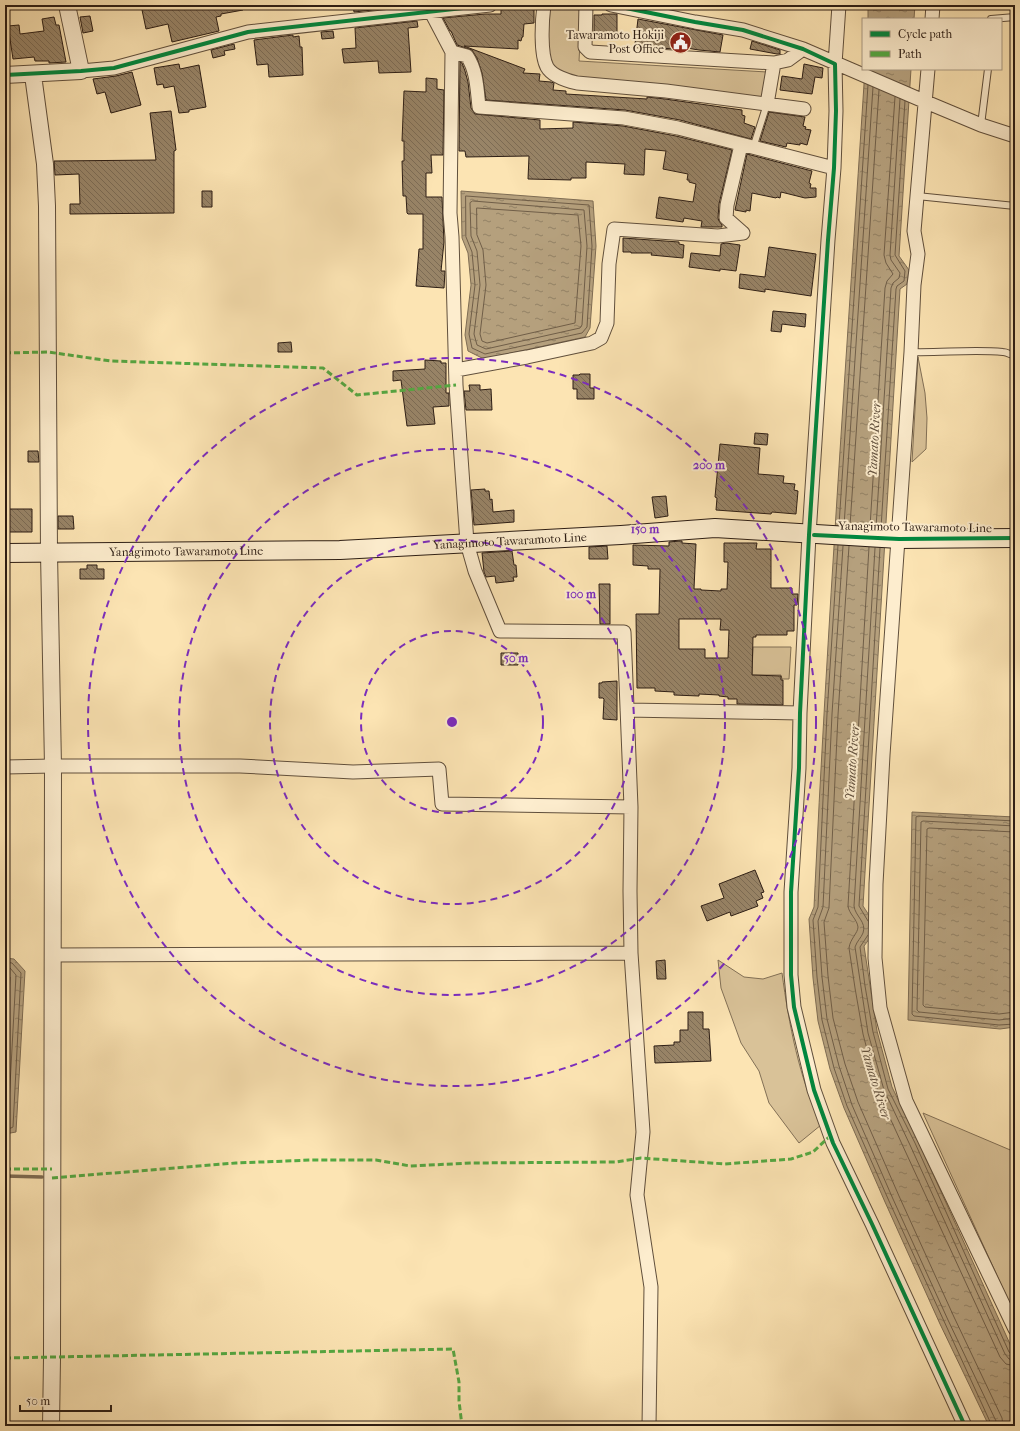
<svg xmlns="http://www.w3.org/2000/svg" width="1020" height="1431" viewBox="0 0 1020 1431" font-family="'IM FELL French Canon',serif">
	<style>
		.green { fill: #d9c298; stroke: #827056 }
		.water { fill: url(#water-ripples); stroke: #7e6c53 }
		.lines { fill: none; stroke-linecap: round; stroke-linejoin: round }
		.shore { stroke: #705e48; stroke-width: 1 }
		.stream { stroke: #7e6c53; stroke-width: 3.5 }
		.building { fill: url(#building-back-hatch); stroke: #2c1d14; fill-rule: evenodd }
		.service-casing { stroke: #604f3c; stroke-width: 8 }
		.minor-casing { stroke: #604f3c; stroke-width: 15 }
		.tertiary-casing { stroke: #604f3c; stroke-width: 18 }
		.secondary-casing { stroke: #2c1d14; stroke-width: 20 }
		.service { stroke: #fdedce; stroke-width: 6 }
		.minor { stroke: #fdedce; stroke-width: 13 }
		.tertiary { stroke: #fdedce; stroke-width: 16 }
		.secondary { stroke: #fdedce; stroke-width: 18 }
		.quiet { stroke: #54a942; stroke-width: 3; stroke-dasharray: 6 3; stroke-linecap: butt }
		.cycleway-casing { stroke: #fdedce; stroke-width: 6 }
		.cycleway { stroke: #00873e; stroke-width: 4 }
		.ring { fill: none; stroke: #7b2cbf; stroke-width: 2; stroke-dasharray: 7 5 }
		.labels { text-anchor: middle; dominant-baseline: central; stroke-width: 4; stroke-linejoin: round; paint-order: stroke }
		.poi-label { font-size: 12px; fill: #2c1d14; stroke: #fdedce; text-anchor: end }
		.street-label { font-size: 12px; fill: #2c1d14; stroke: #fdedce }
		.water-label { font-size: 13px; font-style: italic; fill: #63513e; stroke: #fdedce }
		.centre { fill: #7b2cbf; stroke: #fdedce; stroke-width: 2 }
		.ring-label { font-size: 12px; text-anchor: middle; font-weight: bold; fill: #7b2cbf; stroke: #fdedce; stroke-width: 4; stroke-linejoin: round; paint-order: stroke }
	</style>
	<defs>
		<pattern id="water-ripples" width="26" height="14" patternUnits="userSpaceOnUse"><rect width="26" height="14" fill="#b5a07d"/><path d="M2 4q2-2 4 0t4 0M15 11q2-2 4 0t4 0" fill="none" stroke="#938265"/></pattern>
		<pattern id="building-back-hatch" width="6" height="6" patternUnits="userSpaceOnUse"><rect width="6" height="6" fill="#988467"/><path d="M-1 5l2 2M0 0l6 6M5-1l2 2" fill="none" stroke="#7c6b54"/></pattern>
	</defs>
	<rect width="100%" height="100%" fill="#fce4b3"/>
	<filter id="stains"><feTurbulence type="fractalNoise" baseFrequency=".005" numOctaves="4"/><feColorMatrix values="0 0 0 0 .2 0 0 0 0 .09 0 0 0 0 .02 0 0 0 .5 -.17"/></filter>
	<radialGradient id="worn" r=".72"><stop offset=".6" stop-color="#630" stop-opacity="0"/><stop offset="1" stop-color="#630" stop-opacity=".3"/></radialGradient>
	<path class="green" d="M548,5L582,6L579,61L767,72L764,101L578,81L551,67L545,20Z
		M918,357L925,393L927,418L926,449L912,462Z
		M753,647H791L789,679H782L781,675H752Z
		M718,960L744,977L763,979L782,973C789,1025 799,1077 821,1125L799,1143L769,1103L759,1071L741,1043L721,988Z
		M923,1113L1015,1152V1315Z"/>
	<path class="water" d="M868,5H915L914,19H868Z
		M865,69H911L899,256L909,270L907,284L900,289L863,906C875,924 878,928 864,946L877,1031L892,1087L918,1141L1015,1355V1426H989L940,1324L885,1202L844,1108L830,1069L818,1021L813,978L809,919L814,907C827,628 847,348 865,69Z
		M461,191L593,201L596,246L590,328L585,337L484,359L468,351L465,335L471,285L468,253L462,238Z
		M912,812L1015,817V1027L1000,1029L908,1020Z
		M5,958L14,959L25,971L16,1132L5,1134Z"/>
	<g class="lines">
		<path class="shore" d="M466,196L589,205L592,246L587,327L582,333L485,354L472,348L469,334L475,285L472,252L466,237Z
			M473,201L584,210L587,246L582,325L580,328L486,349L477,345L474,334L480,285L477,251L471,236L470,203Z
			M477,208L578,215L581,246L575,323L487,343L482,341L480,334L486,285L483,250L477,235Z
			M839,525L868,85
			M844,526L873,87
			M850,526L879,90
			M870,527L885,288L887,281L893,274L886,263L884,255L895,97
			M876,528L891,288L893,283L899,278L900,273L891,260L890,255L900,99
			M881,528L896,289L897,286L904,281L905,271L895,255L905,101
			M838,545L827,714L818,907L813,920L817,977L822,1020L834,1068L847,1106L889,1201L992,1426
			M843,546L832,714L823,907L818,921L822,977L827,1019L839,1066L852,1105L893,1199L948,1320L996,1421L997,1426
			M849,546L838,715L829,908L824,922L828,976L833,1018L845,1064L858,1102L899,1196L954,1317L1002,1418L1003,1426
			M869,547L848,906C849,914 857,919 858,927C858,933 850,939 849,948L855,988L863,1034L878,1092L1000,1357L1006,1364L1015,1366
			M875,548L854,906C855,916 867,922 863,933C861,938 857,941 855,947L861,987L868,1033L884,1090L910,1145L1005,1354L1009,1359L1015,1360
			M1015,821L918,816L916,817L912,1014L914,1016L999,1025L1015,1024
			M1015,826L923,821L921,822L917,1010L919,1012L999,1020L1015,1018
			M1015,832L929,828L927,829L923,1005L925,1007L999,1014L1015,1012
			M868,921L859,906L880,548
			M868,935L860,947L865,986L873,1032L888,1089L915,1143L1009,1352L1012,1354L1015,1355
			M5,962L12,963L21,973L13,1127L11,1128L5,1129
			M5,967L10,968L16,975L8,1122L5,1124
			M5,973L7,974L10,977L5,1065"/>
		<path class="stream" d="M5,1176L42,1177"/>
	</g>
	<path class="building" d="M141,5H242L243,10L221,14V16L216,17L219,31L172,42L168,24L146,29Z
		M353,5H400V7L354,12Z
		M534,6V23L524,24L523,37H522L521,41L518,40V49L464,46L525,69L523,73L540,74L539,81L551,82L554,83L553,90L566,91V94L647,99V97L665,99L742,110V115L745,116L744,123L755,127L751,139L680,120L625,110L486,100L482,73L477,58L472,50L457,45L451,31H450L443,18L485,14H501V7Z
		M602,14H617V34H594V15H602Z
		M90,16L93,31L83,33L80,17Z
		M54,17L56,25H59L66,62L49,63V61H35L34,57L13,59L8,26L19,25L20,34L44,31L42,19Z
		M638,19L723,35L720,52L699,50L674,46L673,49L638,46V45L635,44Z
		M417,21L418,27L408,28L411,72L379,73L378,61L344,63L342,49L356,48L355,28Z
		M333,31L334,38L322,39L321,32Z
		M293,35V37L299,36L300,47H302L303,75L269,77L268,64L257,65L254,40Z
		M752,41L780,50V54H777L750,49Z
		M234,44L235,49L224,51L225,55L213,58L211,50Z
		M460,62L462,63L465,71L468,82L471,108L475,114L540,120V129L573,128V122L623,126L676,136L732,150L719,204L718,218L719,221L722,225V227H701L702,221L684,218L683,222L656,218L659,197L693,202L696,184L689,182V180H687L688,174L663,169L666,151L645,149L644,175L624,174L625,164L586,162V178H571V180L528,179L529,156L466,157L465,151H459Z
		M179,64L180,69L199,65L206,107L189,110V112L179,113L174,86L164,88L163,84L157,85L154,68Z
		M804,64L823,68L822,78L815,77L812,94L780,90L782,76L802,79Z
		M132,72L141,105L111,113L105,92L97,94L93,79L116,76Z
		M426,78L437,79V89L444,90L443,155H431L432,173H426V197H442L444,242L441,271H445L444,288L416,286L419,249H423V214H408L407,213L406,196H403L402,161H404V141H402L404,91L426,92Z
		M171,111L176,150L174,151V213L70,214V204H80L79,174L55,175L54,161L156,160L150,113Z
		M769,112L805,117L803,126L806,127L805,129L811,130L807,145L800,143V145L787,143L786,147L760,141Z
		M747,154L812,171L809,183L811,184L810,188H816V197L805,198L781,192L780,198L777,197L776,198L752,193L750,211L746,210V212L735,210Z
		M202,191H212V207H202Z
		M623,238L679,242V244L684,245L683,258L651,255L652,253H631V252H623Z
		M726,243L740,245L736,271L720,269V271L689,267L691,253L720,256L721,244Z
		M769,247L816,254L811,296L765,289V292L739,288L740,274L765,277Z
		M773,311L806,314L805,327L782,324L781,332L771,331Z
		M291,342L292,352H278V343Z
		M425,360L441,361V363H446V393H449V406L433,407L435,424L407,426L401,380L393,381V371L425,369Z
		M580,374H590V388H594V399H577V389H573V375H579Z
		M469,385H480V390L491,389L492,410H466L464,391H470Z
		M755,433L768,434L767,445L754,444Z
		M720,444L760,448L758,474L784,476L783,483L795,484L794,490L798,491L796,514L772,512L771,514L716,510L717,498L715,497Z
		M28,451H38L39,462H28Z
		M485,489V491H489L490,500L492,499L493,512L514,510V522L474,525L471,490Z
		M666,496L668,516L655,518L652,497Z
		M5,509H32V532H5Z
		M58,516H73L74,529H58Z
		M680,541H682V543L696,544L694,589H701V590L721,591V589H727L728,562H724V543H757L756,549H771V588H792V594H798L797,605H794V631H787V635H756V637H753L752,675L781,676V680H783V705L737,704V699H728V697L719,696V695L699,694V696L674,695V692L655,691V688H637L636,614H659L660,569H648V566L633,565V545L669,546V542ZM679,619H721L720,630H729L728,658H705V649H679Z
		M607,546L608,559H589V547Z
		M512,551L514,565H516L517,577H513L514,581L496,583L495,576L486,577L484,572L482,553Z
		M87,565H97V569H104V579H80V569H87Z
		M599,584H610V624H600Z
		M501,653H518V665H501Z
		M617,681V720L603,719L604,699L603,698H599V683H602V682Z
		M755,870L764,892L761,893L763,898L756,901L758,906L731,916L730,912L707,921L701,906L724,898L719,884Z
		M665,960L666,979H657L656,961Z
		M688,1012H703V1029H709L711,1061L655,1063L654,1046L674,1045V1042H680V1030H688Z"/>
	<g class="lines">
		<defs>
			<path id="service" d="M991,19L1015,17
				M981,125L988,69
				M753,148L767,104
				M917,196L1015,206
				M911,352C942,353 972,349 1003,352C1007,352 1011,355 1015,356"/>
			<path id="minor" d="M432,5L431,12L452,52L450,213L452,237L456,385L467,543L475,571L500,631L624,632L631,807L630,891L631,953L643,1132L637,1195L651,1287L649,1426
				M544,5C542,20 540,54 547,67C552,76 568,81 577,83L666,91L804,109
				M586,5L585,47L590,52L774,63L788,60L803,49
				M611,5L695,22L743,30L803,49L926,102L981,125L1015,136
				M839,5L835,64L836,111L834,168L828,240L809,535L800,713L799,768L791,892V975L794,1007L814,1090L833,1143L872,1224L965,1426
				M932,19L933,5
				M452,52L467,56C477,71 477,90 479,107L624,118L678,128L834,168
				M928,69L914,231L918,254L914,285L911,352L883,755L876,884L875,958L880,1008L906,1101L1015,1329
				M81,71L114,68L248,32L490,5
				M767,104L774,63
				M741,145L727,205L726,218L743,233
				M456,370L527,357L592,343L601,338L607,323L609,264L614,229L718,236L743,233
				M627,710L800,713
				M5,767L53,766H240L353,772L439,769L442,804L631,807
				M53,955L631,953"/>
			<path id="tertiary" d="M5,75L81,71L67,5
				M33,75L45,164L47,206L49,553L53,766L52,1358L51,1426"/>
			<g id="secondary">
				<path id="s1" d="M5,553L340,550L621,535L715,528L899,539L1015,538"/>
			</g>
		</defs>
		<use href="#service" class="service-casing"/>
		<use href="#minor" class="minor-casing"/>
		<use href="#tertiary" class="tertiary-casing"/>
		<use href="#secondary" class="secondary-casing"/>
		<use href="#service" class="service"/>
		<use href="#minor" class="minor"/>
		<use href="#tertiary" class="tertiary"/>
		<use href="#secondary" class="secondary"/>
		<path class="quiet" d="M5,353L48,352L111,361L323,368L357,395L456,385
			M5,1169H52
			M52,1178L236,1163L312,1160H376L410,1166L471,1163L616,1162L641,1158L725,1164L791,1159L813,1152L830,1136
			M5,1358L453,1349L459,1382V1401L462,1426"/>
		<defs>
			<path id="cycleway" d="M611,5L695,22L743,30L803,49L835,64L836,111L834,168L828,240L809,535L800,713L799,768L791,892V975L794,1007L814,1090L833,1143L872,1224L965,1426
				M5,75L81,71L114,68L248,32L490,5
				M814,535L899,539L1015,538"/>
		</defs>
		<use href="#cycleway" class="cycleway-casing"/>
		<use href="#cycleway" class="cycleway"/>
	</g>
	<g class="ring">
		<circle cx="452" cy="722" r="91"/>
		<circle cx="452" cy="722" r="182"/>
		<circle cx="452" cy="722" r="273"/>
		<circle cx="452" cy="722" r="364"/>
	</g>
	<defs>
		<symbol id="civic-disc" viewBox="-11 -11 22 22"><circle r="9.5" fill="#8f2418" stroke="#fdedce"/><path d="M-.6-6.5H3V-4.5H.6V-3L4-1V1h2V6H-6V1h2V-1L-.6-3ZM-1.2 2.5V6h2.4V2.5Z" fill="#fff"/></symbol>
	</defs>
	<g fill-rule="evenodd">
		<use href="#civic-disc" x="668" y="30" width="25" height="25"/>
	</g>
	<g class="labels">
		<g class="poi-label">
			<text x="664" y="35">Tawaramoto Hokiji<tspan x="664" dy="14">Post Office</tspan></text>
		</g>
		<g class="street-label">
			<text transform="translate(915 527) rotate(1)">Yanagimoto Tawaramoto Line</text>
			<text stroke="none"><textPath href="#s1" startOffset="505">Yanagimoto Tawaramoto Line</textPath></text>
			<text stroke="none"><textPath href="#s1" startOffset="181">Yanagimoto Tawaramoto Line</textPath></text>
		</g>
		<g class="water-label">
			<text transform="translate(874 439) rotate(-87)">Yamato River</text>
			<text transform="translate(852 762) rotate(-86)">Yamato River</text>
			<text transform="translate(876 1083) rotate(73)">Yamato River</text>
		</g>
	</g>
	<circle cx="452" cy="722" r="6" class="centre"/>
	<g class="ring-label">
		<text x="709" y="469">200 m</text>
		<text x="645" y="533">150 m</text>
		<text x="581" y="598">100 m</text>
		<text x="516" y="662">50 m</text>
	</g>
	<rect width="1020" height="1431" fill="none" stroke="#fce4b3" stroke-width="20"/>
	<rect x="6" y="6" width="1008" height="1419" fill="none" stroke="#2c1d14" stroke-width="2"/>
	<rect x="10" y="10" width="1000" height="1411" fill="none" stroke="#2c1d14"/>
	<rect x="862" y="18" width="140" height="52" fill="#fdedce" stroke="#a99a84"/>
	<rect x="870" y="31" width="20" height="6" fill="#00873e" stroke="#a99a84"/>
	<text x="898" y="38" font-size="12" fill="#2c1d14">Cycle path</text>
	<rect x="870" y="51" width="20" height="6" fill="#54a942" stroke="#a99a84"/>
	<text x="898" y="58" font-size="12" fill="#2c1d14">Path</text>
	<path d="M20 1405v6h91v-6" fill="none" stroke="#2c1d14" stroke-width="2"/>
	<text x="26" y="1405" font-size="12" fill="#2c1d14" stroke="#fdedce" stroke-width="3" paint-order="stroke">50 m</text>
	<rect width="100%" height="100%" filter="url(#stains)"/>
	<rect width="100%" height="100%" fill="url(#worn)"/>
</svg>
